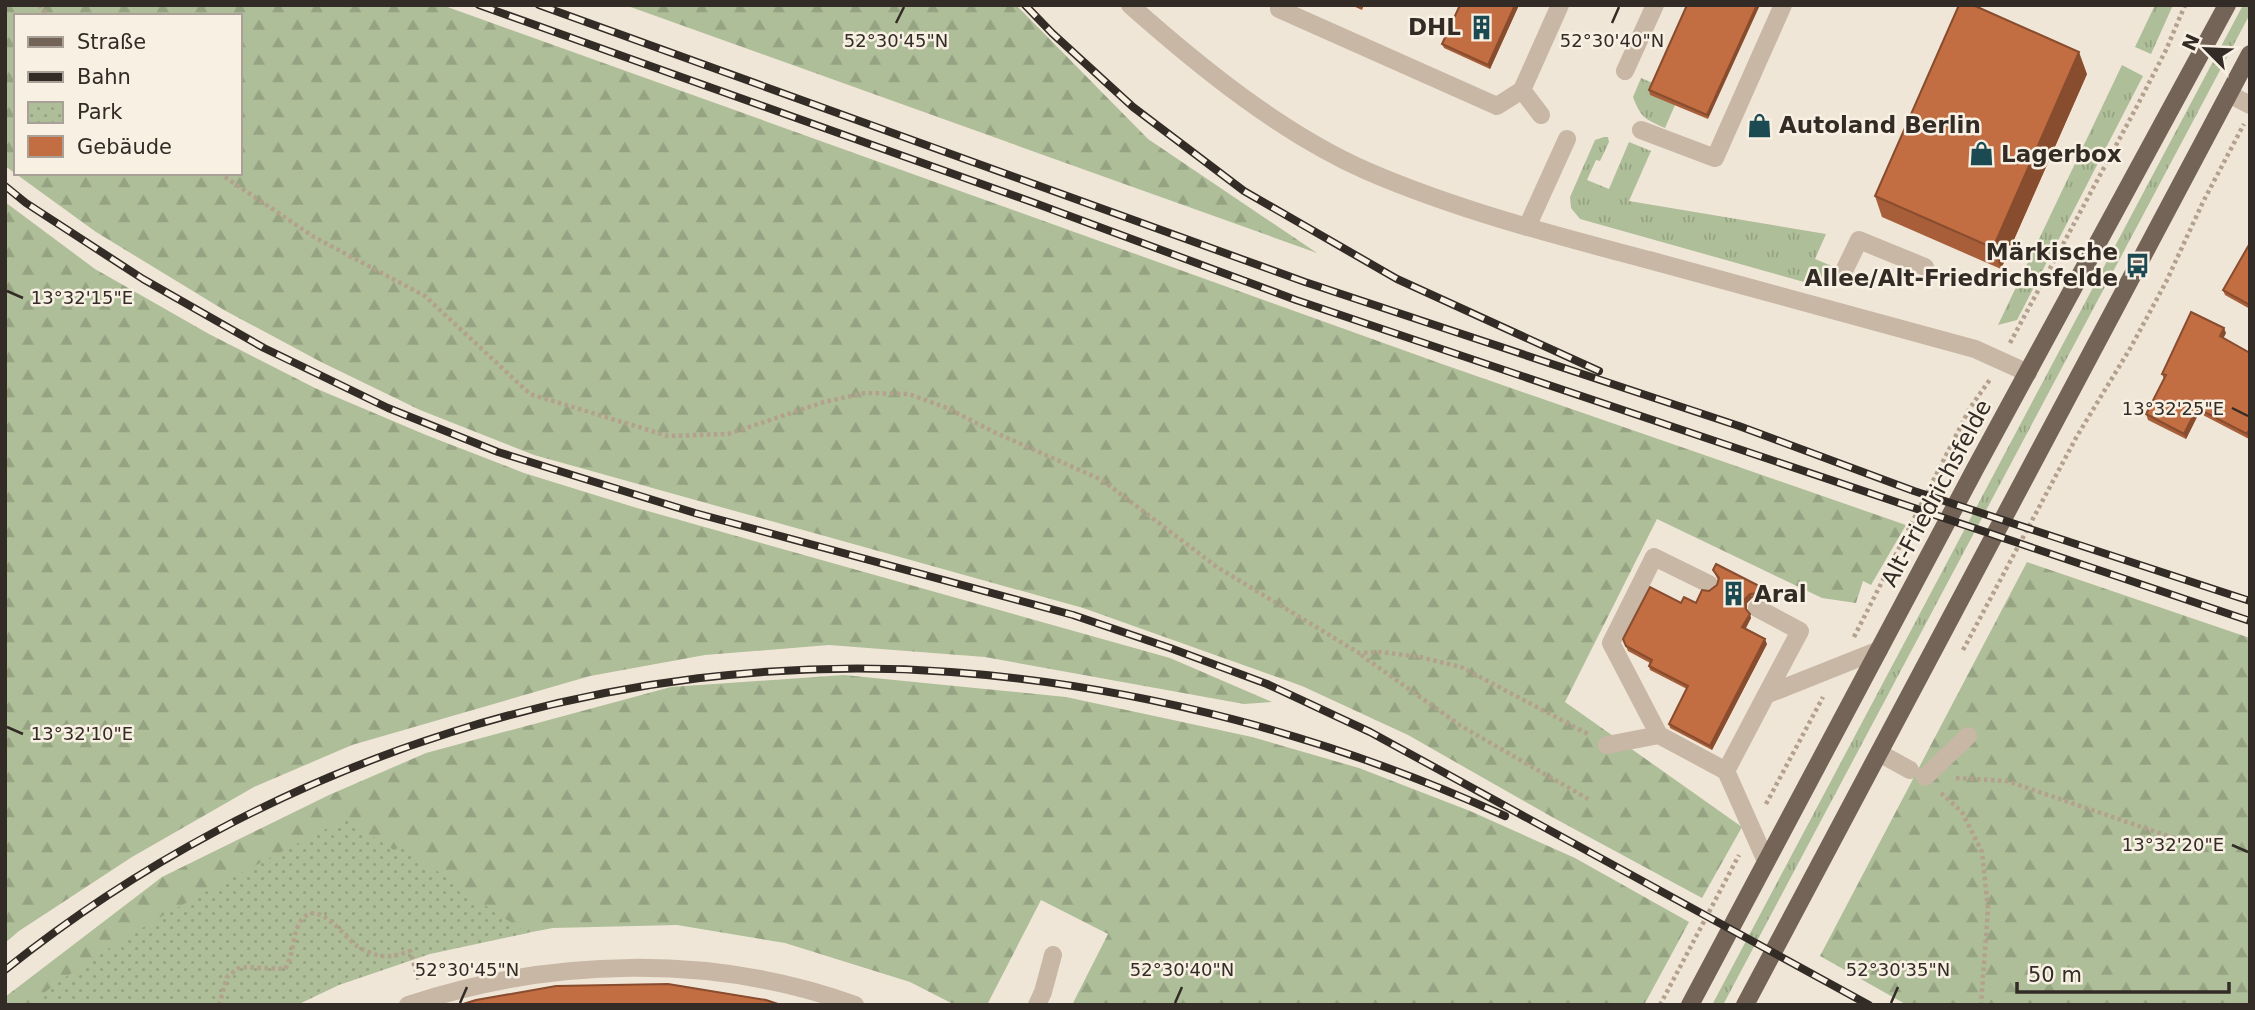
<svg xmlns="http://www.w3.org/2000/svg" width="2255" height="1010" viewBox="0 0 2255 1010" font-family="'DejaVu Sans',sans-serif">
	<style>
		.grass { fill: url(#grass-tufts) }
		.forest { fill: url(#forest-firs); fill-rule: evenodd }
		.park { fill: url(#park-dots) }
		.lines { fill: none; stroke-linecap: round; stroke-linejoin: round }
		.path { stroke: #b3a18e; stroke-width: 4.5; stroke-dasharray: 3.5 3.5; stroke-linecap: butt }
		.minor { stroke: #c7b7a4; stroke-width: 18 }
		.major { stroke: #746357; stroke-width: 18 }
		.rail-casing { stroke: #332b25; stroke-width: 8 }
		.rail { stroke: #f8f0e3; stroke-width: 5; stroke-dasharray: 16; stroke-linecap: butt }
		.wall { fill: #a75e39 }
		.shaded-wall { fill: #884c2e }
		.building { fill: #c26d42; stroke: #884c2e; stroke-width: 2 }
		.ticks { fill: none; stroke: #332b25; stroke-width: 2.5 }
		.labels { text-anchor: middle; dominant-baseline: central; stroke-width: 5; stroke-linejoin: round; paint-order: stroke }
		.poi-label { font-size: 23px; font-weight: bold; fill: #332b25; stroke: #f8f0e3; text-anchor: start }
		.street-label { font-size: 23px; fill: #332b25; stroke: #f8f0e3 }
		.ticks-label { font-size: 18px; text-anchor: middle; fill: #332b25; stroke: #f8f0e3; stroke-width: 5; stroke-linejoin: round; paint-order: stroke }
	</style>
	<defs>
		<pattern id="grass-tufts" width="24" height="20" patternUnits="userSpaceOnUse" patternTransform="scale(1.75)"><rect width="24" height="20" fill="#aebe98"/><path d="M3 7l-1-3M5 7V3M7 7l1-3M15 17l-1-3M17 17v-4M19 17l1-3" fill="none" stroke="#96a383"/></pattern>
		<pattern id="forest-firs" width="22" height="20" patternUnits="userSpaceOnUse" patternTransform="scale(1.75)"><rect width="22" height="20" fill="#aebe98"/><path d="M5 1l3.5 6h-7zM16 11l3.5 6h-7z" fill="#96a383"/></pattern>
		<pattern id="park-dots" width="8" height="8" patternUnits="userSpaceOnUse" patternTransform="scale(1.75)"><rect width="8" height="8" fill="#aebe98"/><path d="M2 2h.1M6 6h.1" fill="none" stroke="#96a383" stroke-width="1.8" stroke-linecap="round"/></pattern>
	</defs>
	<rect width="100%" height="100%" fill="#f0e6d7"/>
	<path class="grass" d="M2155,5H2173L2151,54L2135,47Z
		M2243,5H2250V14L1723,1005H1712Z
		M2122,65L2143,76L2017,320L1998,325Z
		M1641,78L1655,84L1651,95L1675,105L1665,128C1645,119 1641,118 1633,97Z
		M1604,137H1608L1609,142L1600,161L1596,160L1587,180L1609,189L1629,142L1651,151L1629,201L1826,234L1815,259L1839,269L1834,278L1822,287L1580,219L1571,208L1570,197L1595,140Z"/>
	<path class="forest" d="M5,5H442L1442,364L1906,525L1871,585L1863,581L1856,603L1822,598L1657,519L1565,702L1742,827L1702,898L1552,817L1408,735L1302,686L1083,608L534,455L420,410L321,362L224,310L96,232L5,166ZM16,16H240V173H16Z
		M625,5H1016L1148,139L1317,253Z
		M5,202L95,269L209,334L315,388L426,435L524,473L637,508L1170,658L1272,702L1244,704L985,657L829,645L705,655L590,676L352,745L254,787L132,857L19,931L5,943Z
		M2027,562L2250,638V1005H1907L1820,956Z
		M844,675L1066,697L1252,737L1359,768L1470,811L1575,858L1689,922L1644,1005H1072L1108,934L1041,900L987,1005H955L910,982L785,943L677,925L553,928L141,1005H5V997L162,877L329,795L426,753L671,687Z"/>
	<path class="park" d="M345,819L394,850L402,846L496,913L528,933L430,954L339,985L297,1005H28C125,929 236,876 345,819Z"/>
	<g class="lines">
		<path class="path" d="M39,5L48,16
			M219,173L314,237L425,296L530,394L668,436L728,434L824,402L865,393L909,394L947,408L994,432L1102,480L1217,567L1359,653L1381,652L1420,657L1461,667L1590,735
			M2010,343L2136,108L2166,50L2185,5
			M1854,637L1970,408L1991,378
			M1963,650L2077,436L2131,347L2166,282L2203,202L2244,124
			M1361,655L1461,726L1590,800
			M1956,778L2007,781L2177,839
			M1941,793L1962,812L1982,852L1988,909L1981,1005
			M1766,804L1823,697
			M219,1005L227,977L240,967L285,969C295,952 292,935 300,922C317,896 343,936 357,946C363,950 371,953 377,955C389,958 399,955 410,951L419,981
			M1660,1005L1739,855"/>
		<path class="minor" d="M1130,5C1200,67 1281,133 1367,171C1457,210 1554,235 1649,260C1757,290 1866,319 1975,349L2028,373
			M1279,5V9L1497,106L1522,90L1560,5
			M1625,71L1655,5
			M1522,90L1541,115
			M2229,94L2250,105
			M1641,130L1715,158L1783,5
			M1527,227L1567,139
			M1844,271L1859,240L1925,267
			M1709,584L1654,557L1611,643L1659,735L1726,771
			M1757,608L1800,631L1766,695
			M1607,745L1659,735
			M1879,753L1910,770
			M1925,777L1968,736
			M1766,861L1726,771L1766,695L1879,650
			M408,1005C550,958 713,953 855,1005
			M1037,1005L1043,992L1053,955"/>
		<path class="major" d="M1690,1005L1975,469L2227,5
			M1745,1005L2250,54"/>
		<defs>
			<path id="rail" d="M479,5L1032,202L1296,300L2250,621
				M539,5L1305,282L1739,426L1914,491L2250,601
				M1025,5L1052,33L1133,107L1244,191L1397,279L1599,371
				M5,186L26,203L143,279L264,348L388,408L498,452L695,513L1073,615L1170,648L1267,684L1370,732L1869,1005
				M5,970C268,759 614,647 951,672C1142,686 1331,737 1505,816"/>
		</defs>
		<use href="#rail" class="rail-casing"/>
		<use href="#rail" class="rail"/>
	</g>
	<path class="wall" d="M1351,5H1364L1362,10Z
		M1519,5L1490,69L1444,48L1442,44Z
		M1687,5L1708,119L1650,95L1649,90Z
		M2087,74L2001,269L1882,217L1875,196Z
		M2250,243V309L2225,295L2223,290Z
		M2226,333L2223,338L2249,439L2199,413L2186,439L2148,420L2146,414L2164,379L2162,374Z
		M1713,570L1765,592L1762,598H1752L1747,603V611L1751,618L1745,629L1767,644L1712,750L1670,728L1669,724L1687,689L1650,670L1649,666L1650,663L1628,651L1623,639L1681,603H1696L1709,591L1717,585L1718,580Z"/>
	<path class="shaded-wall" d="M1515,5H1519L1490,69L1488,65Z
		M1757,5H1760L1708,119L1707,115Z
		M2079,52L2087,74L2001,269L1993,248Z
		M2224,328L2226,333L2222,341L2220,336Z
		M2197,408L2199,413L2186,439L2184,434Z
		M2250,428V436L2249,439L2247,434Z
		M1763,588L1765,592L1762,598L1760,593Z
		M1750,594L1752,598L1747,603V613L1746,609L1745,599Z
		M1750,614L1751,618L1744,632L1742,627Z
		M1765,639L1767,644L1712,750L1710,746Z"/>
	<path class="building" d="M1460,5H1515L1488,65L1442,44Z
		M1687,5H1757L1707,115L1649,90Z
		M1959,5H1973L2079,52L1993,248L1875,196Z
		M2250,243V305L2223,290Z
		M2191,312L2224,328L2220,336L2250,353V428L2247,434L2197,408L2184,434L2146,414L2166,375L2162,374Z
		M1716,564L1763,588L1760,593L1750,594L1745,599L1746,609L1750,614L1742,627L1765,639L1710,746L1669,724L1688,686L1649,666L1652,660L1626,646L1623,639L1650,587L1681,603L1684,597L1696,603L1702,590L1709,591L1717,585L1719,578L1713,570Z
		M668,984L766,1000L781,1005H460L476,1000L556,986Z"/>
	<path class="ticks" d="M896,23L904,7M1612,23L1619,7M7,291L23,298M2232,408L2248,416M7,727L23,734M2232,845L2248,852M460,1003L467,987M1175,1003L1182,987M1891,1003L1898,987"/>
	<defs>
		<symbol id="building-bare" viewBox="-9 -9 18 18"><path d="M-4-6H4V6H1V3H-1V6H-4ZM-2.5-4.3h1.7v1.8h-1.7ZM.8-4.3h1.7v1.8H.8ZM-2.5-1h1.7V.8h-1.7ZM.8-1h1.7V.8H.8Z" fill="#1c4a52" stroke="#f8f0e3" stroke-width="2.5" paint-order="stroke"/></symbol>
		<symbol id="shop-bare" viewBox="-9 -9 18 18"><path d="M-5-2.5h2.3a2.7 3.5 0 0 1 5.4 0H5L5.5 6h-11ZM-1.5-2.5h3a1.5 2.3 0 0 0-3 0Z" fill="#1c4a52" stroke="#f8f0e3" stroke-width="2.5" paint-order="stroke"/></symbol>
		<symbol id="bus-bare" viewBox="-9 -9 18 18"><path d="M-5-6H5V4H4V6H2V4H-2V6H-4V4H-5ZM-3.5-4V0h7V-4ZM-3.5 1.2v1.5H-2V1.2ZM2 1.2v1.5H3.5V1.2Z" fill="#1c4a52" stroke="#f8f0e3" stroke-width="2.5" paint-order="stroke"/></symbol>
	</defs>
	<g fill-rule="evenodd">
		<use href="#building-bare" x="1464" y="10" width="35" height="35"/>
		<use href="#shop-bare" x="1742" y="108" width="35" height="35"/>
		<use href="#shop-bare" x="1964" y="136" width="35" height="35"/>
		<use href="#bus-bare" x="2120" y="248" width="35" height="35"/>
		<use href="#building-bare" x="1716" y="576" width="35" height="35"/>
	</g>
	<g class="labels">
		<g class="poi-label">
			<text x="1461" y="27" text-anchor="end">DHL</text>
			<text x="1779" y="125">Autoland Berlin</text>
			<text x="2001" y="154">Lagerbox</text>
			<text x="2118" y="252" text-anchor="end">Märkische<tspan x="2118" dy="26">Allee/Alt-Friedrichsfelde</tspan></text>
			<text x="1754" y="594">Aral</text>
		</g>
		<g class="street-label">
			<text transform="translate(1936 493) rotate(-62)">Alt-Friedrichsfelde</text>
		</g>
	</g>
	<g class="ticks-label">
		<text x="896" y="47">52°30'45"N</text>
		<text x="1612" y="47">52°30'40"N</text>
		<text x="82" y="304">13°32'15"E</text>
		<text x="2173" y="415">13°32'25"E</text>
		<text x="82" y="740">13°32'10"E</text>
		<text x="2173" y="851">13°32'20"E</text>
		<text x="467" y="976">52°30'45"N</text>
		<text x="1182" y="976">52°30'40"N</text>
		<text x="1898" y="976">52°30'35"N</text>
	</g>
	<rect width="2255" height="1010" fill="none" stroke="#332b25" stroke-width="14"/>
	<rect x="14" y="14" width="228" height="161" fill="#f8f0e3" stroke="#a9a197" stroke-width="2"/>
	<rect x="28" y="37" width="35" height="10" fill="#746357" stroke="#a9a197" stroke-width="2"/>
	<text x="77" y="49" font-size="21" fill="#332b25">Straße</text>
	<rect x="28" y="72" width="35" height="10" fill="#332b25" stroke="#a9a197" stroke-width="2"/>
	<text x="77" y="84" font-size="21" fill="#332b25">Bahn</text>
	<rect x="28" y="102" width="35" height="21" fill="url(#park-dots)" stroke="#a9a197" stroke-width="2"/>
	<text x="77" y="119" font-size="21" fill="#332b25">Park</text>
	<rect x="28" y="136" width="35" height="21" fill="#c26d42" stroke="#a9a197" stroke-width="2"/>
	<text x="77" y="154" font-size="21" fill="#332b25">Gebäude</text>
	<g transform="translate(2206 49) rotate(294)" stroke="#f8f0e3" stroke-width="5" paint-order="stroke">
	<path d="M0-5L12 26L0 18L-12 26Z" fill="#332b25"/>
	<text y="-10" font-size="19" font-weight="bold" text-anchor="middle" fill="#332b25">N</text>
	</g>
	<path d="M2017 982v10h212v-10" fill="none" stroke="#332b25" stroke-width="3.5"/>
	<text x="2028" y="982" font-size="21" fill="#332b25" stroke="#f8f0e3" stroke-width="5" paint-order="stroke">50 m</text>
</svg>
